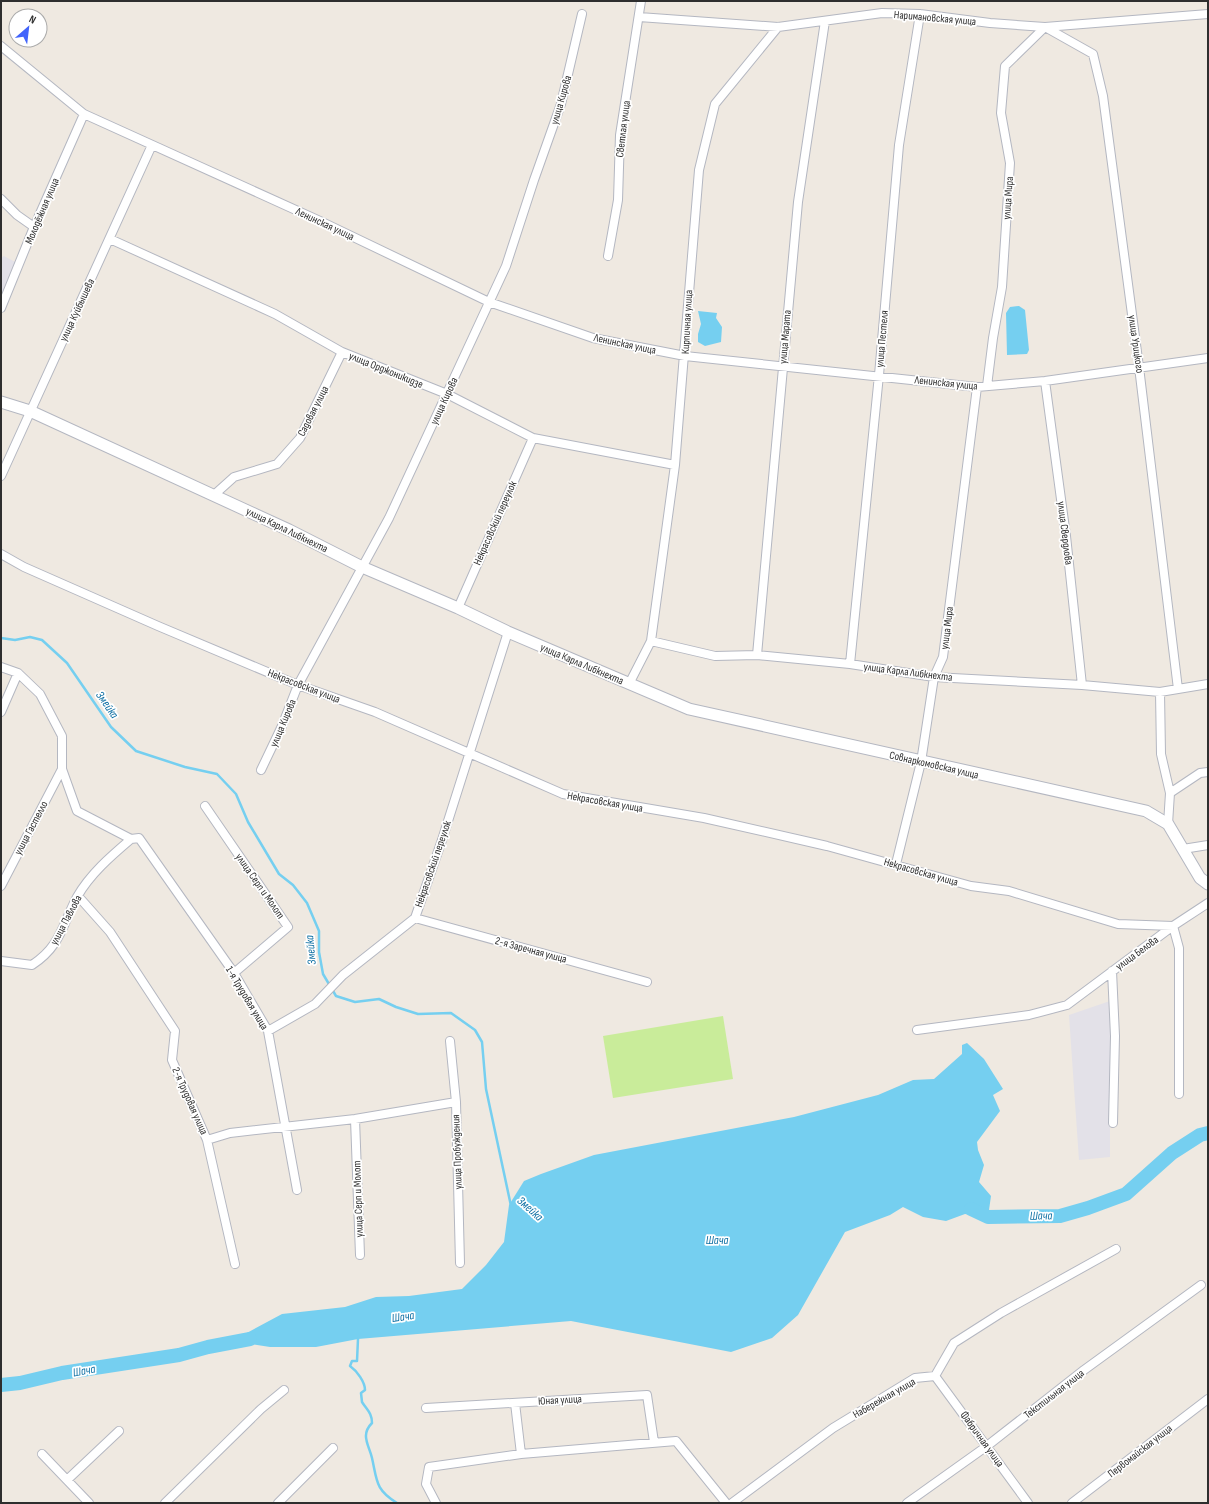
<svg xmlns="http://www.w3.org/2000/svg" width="1209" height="1504" viewBox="0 0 1209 1504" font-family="'Sofia Sans Condensed',sans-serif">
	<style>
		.industrial { fill: #e3e1e8 }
		.pitch { fill: #c9ec9a }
		.water { fill: #75cff0 }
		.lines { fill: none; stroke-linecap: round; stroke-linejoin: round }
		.stream { stroke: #75cff0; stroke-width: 2.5 }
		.river { stroke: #75cff0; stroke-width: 14 }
		.street-casing { stroke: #b4b7c1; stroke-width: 10 }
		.secondary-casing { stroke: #b4b7c1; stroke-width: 13 }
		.street { stroke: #fff; stroke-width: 8 }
		.secondary { stroke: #fff; stroke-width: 11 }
		.labels { text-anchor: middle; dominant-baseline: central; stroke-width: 3.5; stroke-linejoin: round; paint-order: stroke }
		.street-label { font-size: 11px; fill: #2e2e2e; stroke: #fff }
		.water-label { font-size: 12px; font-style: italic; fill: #0d6fa3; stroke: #fff }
	</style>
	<rect width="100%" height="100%" fill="#efe9e1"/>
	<path class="industrial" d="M4,256L17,263L1,298V258Z
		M1110,1001V1157L1079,1160L1069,1015Z"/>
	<path class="pitch" d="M723,1016L733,1079L613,1098L603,1036Z"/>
	<path class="water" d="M1019,306L1025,310L1029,350L1027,354L1007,355L1006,313L1010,307Z
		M698,311L717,313L716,318L722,327L721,342L705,346L698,342V334L701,324Z
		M967,1043L984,1059L1003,1089L993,1095L1000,1111L977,1142L978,1150L984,1165L979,1182L991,1196L988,1217L965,1214L946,1221L923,1217L903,1207L890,1215L845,1232L798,1315L772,1338L731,1352L571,1321L358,1339L316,1347H270L232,1341L282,1314L345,1307L376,1297L409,1296L462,1289L486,1265L504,1242L509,1205L524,1181L541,1174L594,1155L794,1117L878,1095L913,1080L934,1079L962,1054V1045Z"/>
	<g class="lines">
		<path class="stream" d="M1,638L15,640L30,637L42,640L67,663L111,727L136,751L185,767L217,774L236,794L248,822L279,874L293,885L307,903L319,931V952L323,974L336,996L355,1002L379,999L396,1007L418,1014L451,1013L475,1030L482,1042L486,1089L511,1206
			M358,1339L357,1361H352L350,1366C357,1371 365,1382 365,1390L361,1393L362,1402C367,1410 372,1413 372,1423C360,1435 369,1445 372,1458C377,1480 375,1490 397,1503"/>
		<path class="river" d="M971,1209L988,1217L1060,1216L1088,1208L1126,1194L1172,1153L1200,1135L1208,1133
			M1,1385L20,1383L62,1373L179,1355L208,1347L250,1339"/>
		<defs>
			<path id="street" d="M639,17L778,27L882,13L920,14L990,23L1045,27L1208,14
				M1,46L84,114L320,221L489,302L593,338L685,356L977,387L1045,381L1208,358
				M1,199L17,215L34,227
				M110,239L275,314L342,352L447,394L533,438L675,465
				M608,256L618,200L620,135L641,1
				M1,308L34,227L84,114
				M1045,381L1066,536L1082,685
				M987,386L993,338L1002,287L1010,163L1001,113L1005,66L1045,27L1093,54L1103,96L1139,367L1178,689
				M1,476L152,145
				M214,495L234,477L277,464L300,438L342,352
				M1,554L24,567L158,626L298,685L375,712L563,794L704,818L827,846L971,886L1009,891L1118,924L1173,926L1179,948V1094
				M458,608L533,438
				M651,641L675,465L699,170L715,104L778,27
				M757,655L798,202L825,21
				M850,664L879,375L899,145L920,14
				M1,667L18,673L40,694L62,736V769L77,811L131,839
				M629,684L651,641L715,656L757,655L850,664L934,677L1082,685L1160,692L1208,684
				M1160,692L1161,754L1170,793L1168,824
				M1,712L18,673
				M261,770L282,726L298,685L389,518L506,266L534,180L561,104L582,14
				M1170,793L1200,773L1208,772
				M205,806L288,927L234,973
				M131,839L139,838L234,973L268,1031L297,1190
				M1183,849L1208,845
				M896,864L921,762L934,677L943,657L977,387
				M1,886L62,769
				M78,896L110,932L175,1031L172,1060L207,1140L235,1264
				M415,918L647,982
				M1,961L32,965C61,946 62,925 77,897C90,874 111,856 131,839
				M1112,971L1115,1036L1113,1123
				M917,1030L1029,1015L1067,1005L1173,926L1208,903
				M268,1031L315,1004L343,975L415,918L442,840L508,632
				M450,1041L456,1102L460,1263
				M355,1119L360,1255
				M207,1140L230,1133L355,1119L456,1102
				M935,1376L1028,1503
				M515,1403L521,1454
				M426,1408L647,1395L654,1442
				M42,1454L89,1503
				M67,1480L119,1431
				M165,1503L261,1409L284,1390
				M278,1503L333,1448
				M436,1503L426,1484L429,1467L521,1454L676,1441L726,1503
				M732,1503L833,1428L915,1378L935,1376L954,1343L1001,1313L1116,1249
				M907,1503L987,1446L1084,1370L1201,1285
				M1072,1503L1208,1399"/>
			<path id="secondary" d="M1,402L30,411L289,530L362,567L458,608L508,632L689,709L1146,811L1168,824L1200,878L1208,884"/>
		</defs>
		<use href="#street" class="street-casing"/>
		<use href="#secondary" class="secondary-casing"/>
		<use href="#street" class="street"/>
		<use href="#secondary" class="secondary"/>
	</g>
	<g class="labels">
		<g class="street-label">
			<text transform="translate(935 18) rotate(5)">Наримановская улица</text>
			<text transform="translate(561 100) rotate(-74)">улица Кирова</text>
			<text transform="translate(623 129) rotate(-83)">Светлая улица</text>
			<text transform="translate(1008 198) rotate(-86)">улица Мира</text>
			<text transform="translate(42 211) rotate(-67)">Молодёжная улица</text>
			<text transform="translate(325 224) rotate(25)">Ленинская улица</text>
			<text transform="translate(77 310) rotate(-65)">улица Куйбышева</text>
			<text transform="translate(687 322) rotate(-87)">Кирпичная улица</text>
			<text transform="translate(785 337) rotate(-85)">улица Марата</text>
			<text transform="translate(882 339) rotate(-85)">улица Пестеля</text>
			<text transform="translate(625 344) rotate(12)">Ленинская улица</text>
			<text transform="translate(1136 344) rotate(82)">улица Урицкого</text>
			<text transform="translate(386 370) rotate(22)">улица Орджоникидзе</text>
			<text transform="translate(946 383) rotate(6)">Ленинская улица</text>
			<text transform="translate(444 401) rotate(-65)">улица Кирова</text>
			<text transform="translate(313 411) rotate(-63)">Садовая улица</text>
			<text transform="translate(495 523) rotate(-66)">Некрасовский переулок</text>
			<text transform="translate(287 530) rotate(26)">улица Карла Либкнехта</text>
			<text transform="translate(1065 533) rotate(83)">улица Свердлова</text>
			<text transform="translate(947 628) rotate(-83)">улица Мира</text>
			<text transform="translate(582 664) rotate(23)">улица Карла Либкнехта</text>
			<text transform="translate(908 672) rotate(7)">улица Карла Либкнехта</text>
			<text transform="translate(304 686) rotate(21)">Некрасовская улица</text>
			<text transform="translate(283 723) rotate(-67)">улица Кирова</text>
			<text transform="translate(934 765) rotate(13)">Совнаркомовская улица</text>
			<text transform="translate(605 802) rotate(10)">Некрасовская улица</text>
			<text transform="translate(31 828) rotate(-62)">улица Гастелло</text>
			<text transform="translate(433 864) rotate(-71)">Некрасовский переулок</text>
			<text transform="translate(921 872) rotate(16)">Некрасовская улица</text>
			<text transform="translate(260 886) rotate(55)">улица Серп и Молот</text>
			<text transform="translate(66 920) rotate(-62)">улица Павлова</text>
			<text transform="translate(531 950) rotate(15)">2-я Заречная улица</text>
			<text transform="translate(1137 953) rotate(-36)">улица Белова</text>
			<text transform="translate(247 998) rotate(59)">1-я Трудовая улица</text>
			<text transform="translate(190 1101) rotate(66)">2-я Трудовая улица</text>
			<text transform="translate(457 1152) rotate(-92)">улица Пробуждения</text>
			<text transform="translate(358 1199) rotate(-92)">улица Серп и Молот</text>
			<text transform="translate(1054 1394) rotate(-38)">Текстильная улица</text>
			<text transform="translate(884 1398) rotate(-30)">Набережная улица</text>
			<text transform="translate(560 1400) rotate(-3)">Юная улица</text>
			<text transform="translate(982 1439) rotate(54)">Фабричная улица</text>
			<text transform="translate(1140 1451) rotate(-38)">Первомайская улица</text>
		</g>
		<g class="water-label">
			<text transform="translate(107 705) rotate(55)">Змейка</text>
			<text transform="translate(311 950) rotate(-95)">Змейка</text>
			<text transform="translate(530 1209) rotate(42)">Змейка</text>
			<text transform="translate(1041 1216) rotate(-1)">Шача</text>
			<text x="717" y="1240">Шача</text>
			<text transform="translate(403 1317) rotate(-8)">Шача</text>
			<text transform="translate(84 1371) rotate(-10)">Шача</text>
		</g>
	</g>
	<rect width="1209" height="1504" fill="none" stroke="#2e2e2e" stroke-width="4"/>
	<g transform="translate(28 28) rotate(28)"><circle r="19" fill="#ffffff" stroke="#ababab"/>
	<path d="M0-3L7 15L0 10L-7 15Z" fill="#4264fb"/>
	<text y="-6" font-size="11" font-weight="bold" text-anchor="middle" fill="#2e2e2e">N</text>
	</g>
</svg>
